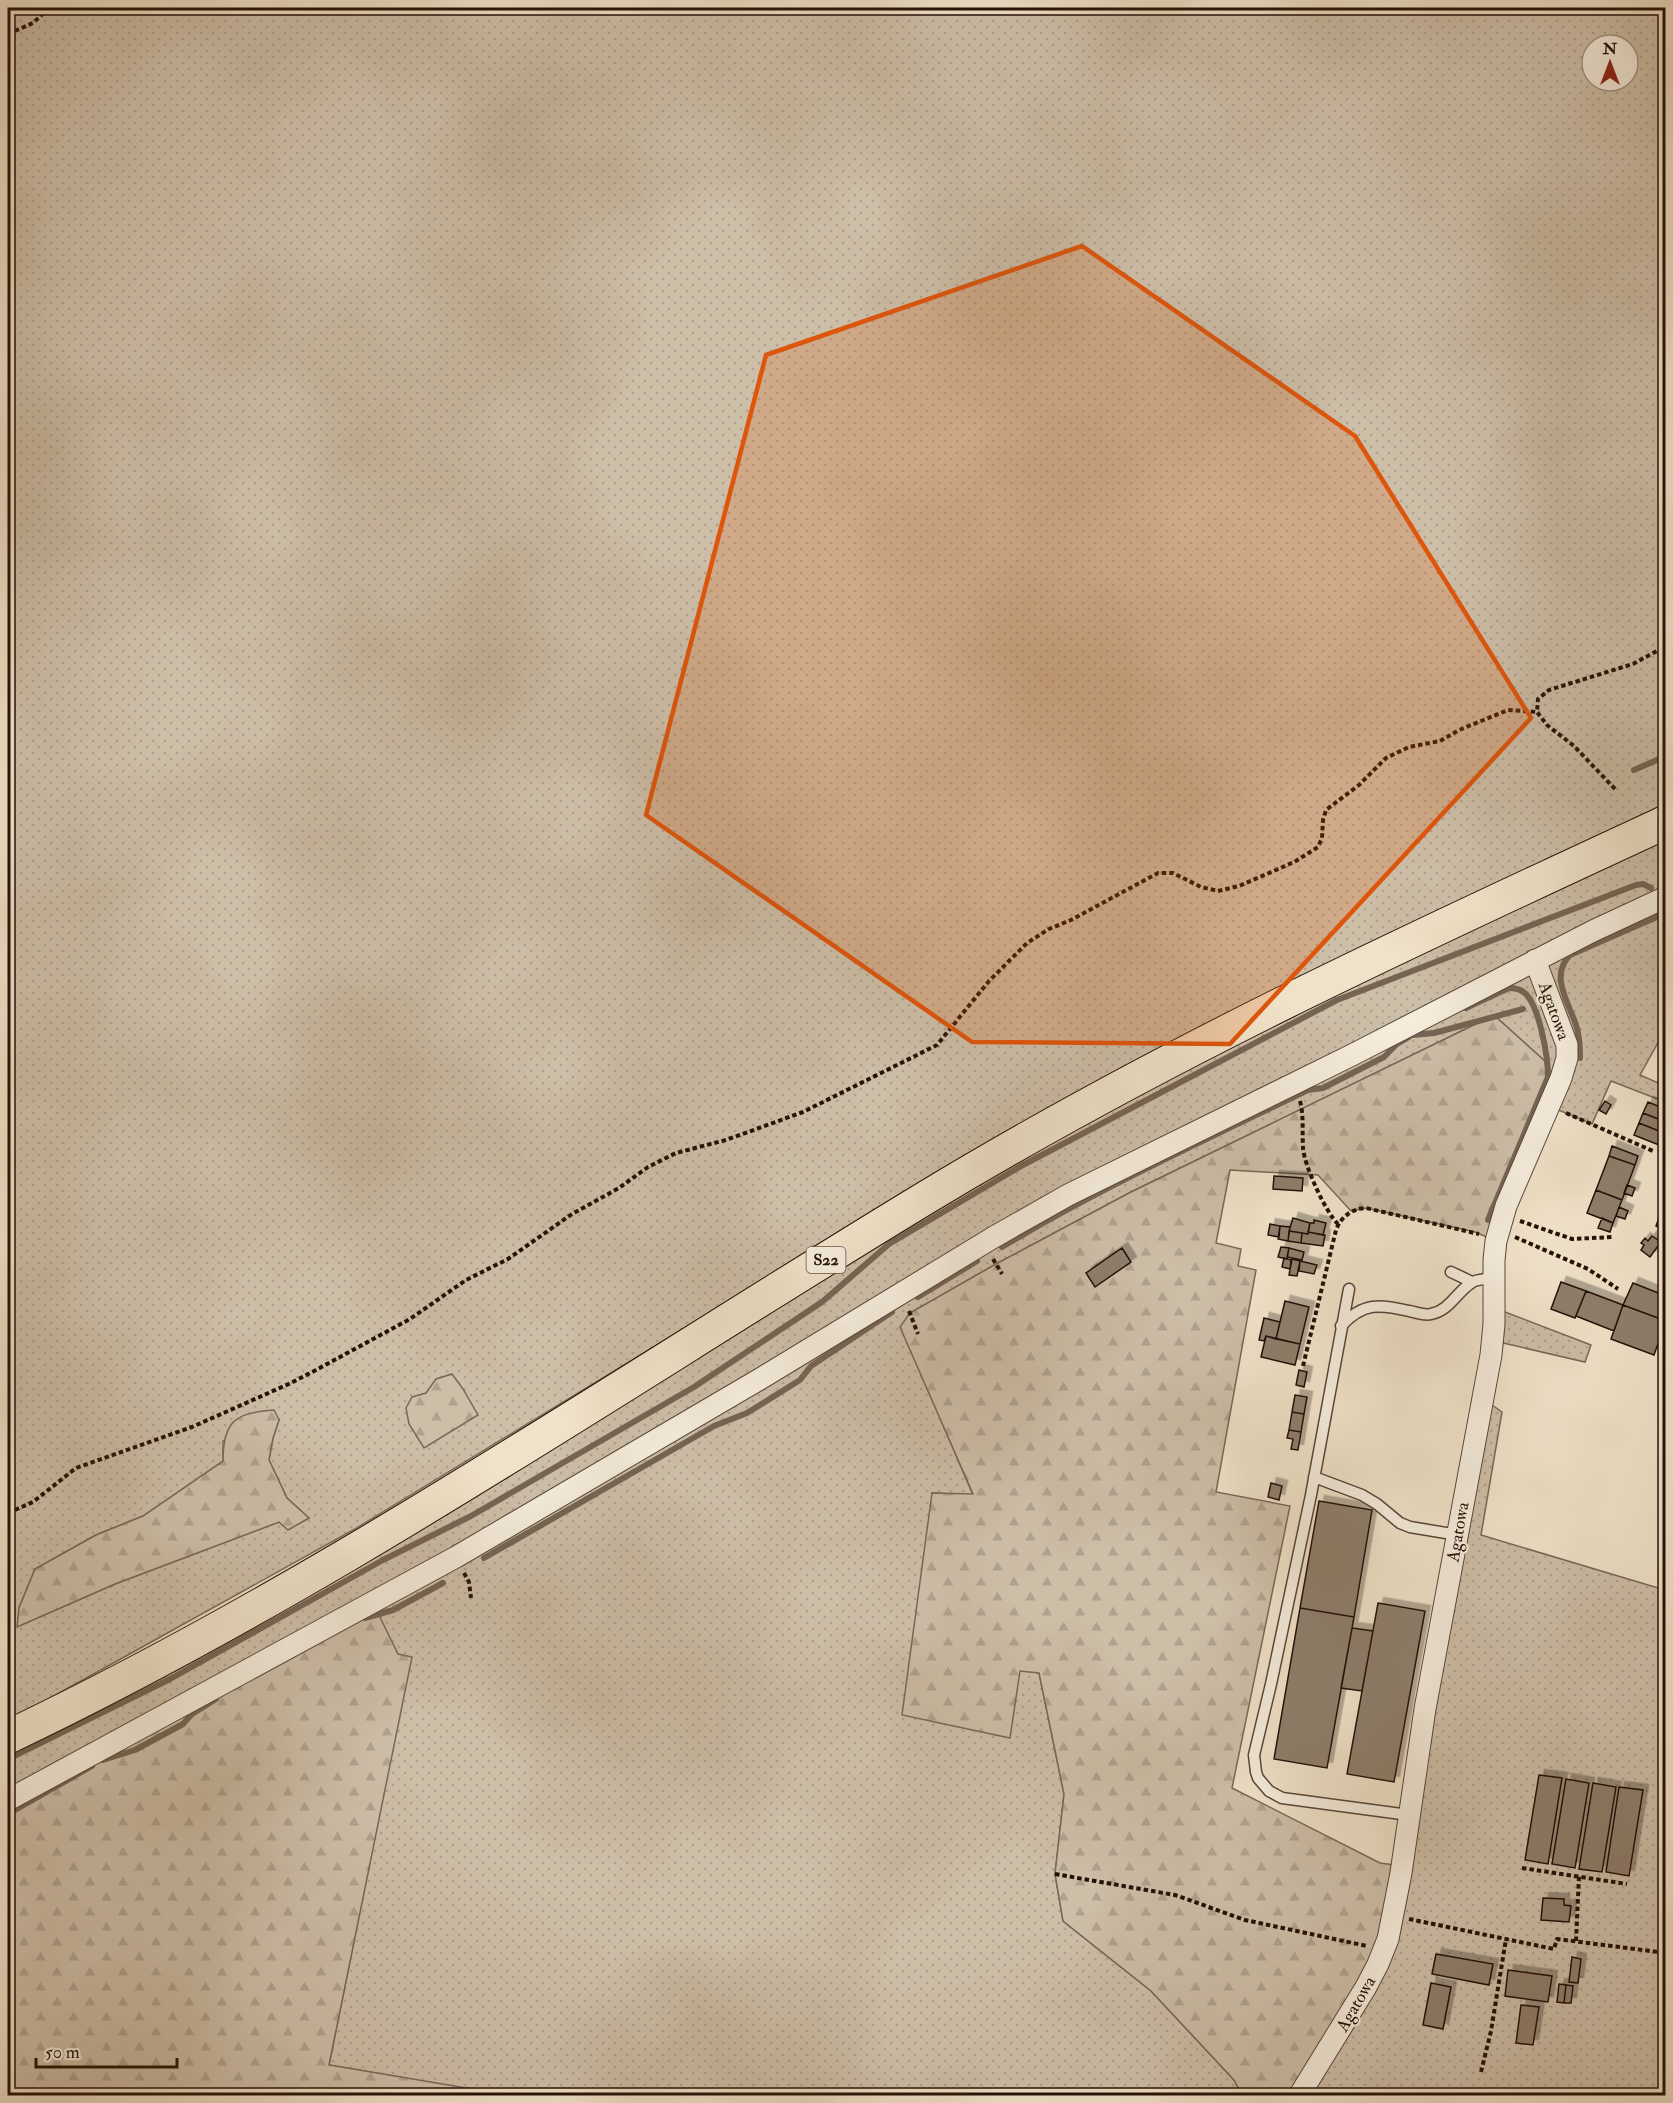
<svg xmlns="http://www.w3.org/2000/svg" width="1673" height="2103" viewBox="0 0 1673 2103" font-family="'IM FELL Double Pica',serif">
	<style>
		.grass { fill: url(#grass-dots); stroke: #786858; stroke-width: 1.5; fill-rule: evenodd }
		.forest { fill: url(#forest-firs); stroke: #786858; stroke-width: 1.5 }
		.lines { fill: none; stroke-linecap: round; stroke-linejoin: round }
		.stream { stroke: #756454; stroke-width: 6 }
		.building { fill: #8e7e6c; stroke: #241107; stroke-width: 1.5; filter: url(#shadow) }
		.lane-casing { stroke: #574538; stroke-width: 13 }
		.street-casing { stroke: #574538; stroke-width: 23 }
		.highway-casing { stroke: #241107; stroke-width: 35 }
		.path { stroke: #241107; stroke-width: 4; stroke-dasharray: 4.5 3; stroke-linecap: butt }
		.lane { stroke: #f5ecdc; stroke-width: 10 }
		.street { stroke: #f5ecdc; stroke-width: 21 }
		.highway { stroke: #f0e2c9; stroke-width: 33 }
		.marked { fill: #de550c; fill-opacity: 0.2; stroke: #de550c; stroke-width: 4.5; stroke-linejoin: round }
		.labels { text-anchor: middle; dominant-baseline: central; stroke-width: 4.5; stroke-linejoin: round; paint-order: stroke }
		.shield { fill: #f5ecdc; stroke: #635347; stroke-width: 1.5 }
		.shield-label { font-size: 16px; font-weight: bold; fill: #241107 }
		.street-label { font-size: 18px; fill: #241107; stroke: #f5ecdc }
	</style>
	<defs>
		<pattern id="grass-dots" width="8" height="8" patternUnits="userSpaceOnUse" patternTransform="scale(1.5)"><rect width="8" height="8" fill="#cdbea8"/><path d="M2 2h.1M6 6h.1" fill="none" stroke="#b0a28f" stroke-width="1.8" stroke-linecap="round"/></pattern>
		<pattern id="forest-firs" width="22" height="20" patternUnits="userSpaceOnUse" patternTransform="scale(1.5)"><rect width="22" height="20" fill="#cdbea8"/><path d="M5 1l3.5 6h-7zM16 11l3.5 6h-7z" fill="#b0a28f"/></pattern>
		<filter id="shadow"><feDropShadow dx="5.5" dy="-5.5" stdDeviation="0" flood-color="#0004"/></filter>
	</defs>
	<rect width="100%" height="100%" fill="#f0e2c9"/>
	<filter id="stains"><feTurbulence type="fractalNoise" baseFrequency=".00333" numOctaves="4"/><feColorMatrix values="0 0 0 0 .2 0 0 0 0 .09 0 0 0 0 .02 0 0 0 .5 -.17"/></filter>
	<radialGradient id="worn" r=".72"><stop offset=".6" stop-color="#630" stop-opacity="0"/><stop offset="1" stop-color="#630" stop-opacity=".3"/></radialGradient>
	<path class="grass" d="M8,8H1665V804L1361,947L1224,1017L952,1165L355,1529L43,1702L8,1719ZM1592,45H1628V81H1592ZM279,1420L273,1438L269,1460L287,1498L309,1518L288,1529L279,1522L115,1584L18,1626L19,1608L35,1569L96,1535L143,1516L223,1461V1441Z
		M1665,839V1030L1640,1075L1665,1086V1102L1611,1081L1592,1124L1549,1106L1547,1063L1496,1017L1482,1021L1131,1192L996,1264L910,1313L901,1327L973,1495L932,1493L1020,1670L1039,1673L1064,1794L1055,1874L1063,1921L1151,1991L1234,2080L1242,2095L508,2096L329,2065L411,1657L398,1655L8,1800V1752L762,1316L1064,1134L1238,1040Z
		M1494,1310L1505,1312L1591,1345L1585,1362L1503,1343L1492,1405L1502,1412L1481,1535L1665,1590V2095L1299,2096L1378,1964Z"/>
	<path class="forest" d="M1496,1017L1547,1063L1548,1077L1559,1082L1496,1241L1475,1232L1366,1208L1351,1211L1318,1175L1230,1170L1216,1243L1241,1249L1238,1266L1256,1270L1216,1492L1290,1506L1232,1788L1380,1863L1402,1866L1394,1916L1299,2095H1242L1234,2080L1151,1991L1063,1921L1055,1874L1064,1794L1039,1673L1020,1671L1010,1738L902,1715L932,1493L973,1494L900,1327L910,1313L996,1264L1131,1192L1482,1021Z
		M452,1374L463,1389L478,1415L424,1448L409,1424L406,1408L412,1397L426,1393L436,1379Z
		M274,1410L279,1420L273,1438L269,1460L287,1498L309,1518L288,1530L279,1522L115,1584L17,1627L19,1608L35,1569L96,1535L143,1516L223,1461C223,1421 235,1413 274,1410Z
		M373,1603L398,1654L412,1657L329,2065L508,2095L8,2096V1800Z"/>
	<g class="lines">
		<path class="stream" d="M1634,770L1666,756
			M1466,1008L1509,988C1516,988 1521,989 1526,994C1540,1009 1548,1057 1548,1077L1488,1220
			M1413,1035L1434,1033L1523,1009
			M1580,1058C1580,1047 1580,1036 1576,1025C1569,1003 1549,976 1570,955L1666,913
			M1002,1247C1100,1188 1205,1140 1308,1090L1323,1088L1384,1057L1397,1044L1409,1037
			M918,1297L977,1261
			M484,1558L714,1426L747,1413L800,1380L811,1366L892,1312
			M365,1618L393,1610L443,1583
			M8,1759L170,1679L383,1560L471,1516L694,1387L822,1302L889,1244L1021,1166L1337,1000L1636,885L1643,884L1651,888
			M103,1760L135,1750L183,1724L192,1714L216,1699
			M15,1810L92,1766"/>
	</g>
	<path class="building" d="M1605,1101L1611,1105L1606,1114L1599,1110Z
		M1648,1102L1665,1109L1661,1120L1643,1113Z
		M1643,1113L1663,1121L1659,1131L1639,1123Z
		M1639,1123L1664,1133L1659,1145L1634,1135Z
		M1612,1146L1638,1156L1635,1165L1609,1156Z
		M1609,1156L1635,1165L1622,1200L1596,1190Z
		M1274,1176L1303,1178L1302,1191L1273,1189Z
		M1627,1185L1635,1188L1632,1196L1624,1193Z
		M1596,1190L1622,1200L1613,1223L1587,1213Z
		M1619,1207L1628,1211L1625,1219L1616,1216Z
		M1660,1215L1666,1217V1230L1656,1226Z
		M1293,1218L1310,1223L1308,1234L1289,1231Z
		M1602,1218L1613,1223L1610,1232L1598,1228Z
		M1314,1220L1326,1223L1323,1235L1308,1232L1310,1223H1314Z
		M1270,1224L1280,1226L1279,1237L1268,1235Z
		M1280,1226L1290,1227L1288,1241L1278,1239Z
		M1289,1231L1302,1233L1301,1243L1288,1241Z
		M1308,1232L1325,1235L1323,1246L1301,1243L1302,1233L1308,1234Z
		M1652,1236L1661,1242L1650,1257L1641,1250L1644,1245L1641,1243L1645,1238L1648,1241Z
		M1281,1247L1289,1248L1287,1259L1278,1257Z
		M1122,1248L1131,1262L1095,1287L1086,1273Z
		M1289,1248L1304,1252L1302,1260L1287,1257Z
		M1284,1258L1291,1260L1290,1269L1282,1267Z
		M1292,1259L1300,1261L1297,1276L1289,1275Z
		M1300,1261L1317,1265L1314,1274L1299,1271Z
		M1561,1282L1586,1291L1575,1318L1551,1309Z
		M1633,1283L1666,1296V1321L1623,1305Z
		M1586,1291L1623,1305L1614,1331L1576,1316Z
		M1285,1301L1309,1307L1300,1344L1276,1339Z
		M1623,1305L1666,1321L1654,1355L1611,1339Z
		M1264,1318L1280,1322L1276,1339L1266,1336L1264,1341L1259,1340Z
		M1266,1336L1300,1344L1295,1365L1261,1357Z
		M1299,1370L1307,1372L1304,1387L1296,1385Z
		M1295,1395L1307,1397L1304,1414L1292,1412Z
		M1292,1412L1304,1414L1301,1432L1289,1430Z
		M1289,1430L1301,1432L1298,1450L1291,1449L1293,1439L1287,1438Z
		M1271,1483L1282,1486L1279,1500L1268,1497Z
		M1319,1501L1372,1510L1354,1617L1300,1608Z
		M1378,1603L1425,1611L1394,1782L1347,1774Z
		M1300,1608L1354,1617L1327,1768L1274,1759Z
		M1352,1628L1373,1631L1362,1691L1341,1688Z
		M1539,1775L1562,1778L1548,1864L1525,1860Z
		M1566,1779L1589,1783L1575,1868L1552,1864Z
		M1593,1783L1616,1787L1602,1872L1579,1869Z
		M1619,1787L1643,1790L1629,1876L1606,1872Z
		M1543,1898L1564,1899V1905L1571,1906L1569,1922L1541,1920Z
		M1436,1954L1493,1964L1489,1985L1432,1974Z
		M1572,1957L1581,1959L1578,1983L1569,1982Z
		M1508,1970L1552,1976L1548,2002L1505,1996Z
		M1431,1983L1451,1987L1443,2029L1423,2025Z
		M1559,1984L1566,1985L1564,2003L1557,2002Z
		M1566,1985L1573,1986L1571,2003H1564Z
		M1521,2005L1539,2007L1533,2045L1516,2043Z"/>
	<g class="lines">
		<defs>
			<path id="lane" d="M1451,1272L1472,1282
				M1349,1289L1311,1495L1271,1684L1254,1755L1256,1772L1258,1778L1269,1791L1282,1798L1409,1815
				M1341,1326C1363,1302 1380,1304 1409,1311C1416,1312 1424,1316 1431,1314C1449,1311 1457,1292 1471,1283C1476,1279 1487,1279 1493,1278
				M1314,1477L1362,1495L1377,1504L1400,1523L1410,1527L1458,1535"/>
			<path id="street" d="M8,1800L456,1557L760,1379L994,1237L1068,1195L1352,1055L1593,931L1666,897
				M1299,2096L1366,1987L1378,1964L1388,1939L1401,1873L1425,1709L1491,1355L1494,1324V1260L1496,1241L1506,1206L1561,1078L1567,1058V1045L1535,960"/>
			<path id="highway" d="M8,1737C329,1584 623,1381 927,1197C1163,1054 1415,938 1666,822"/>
		</defs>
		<use href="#lane" class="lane-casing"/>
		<use href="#street" class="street-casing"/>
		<use href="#highway" class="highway-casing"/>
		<path class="path" d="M8,34L33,23L49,8
			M1615,789L1574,746L1547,725L1537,712L1538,699L1549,690L1633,664L1666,646
			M1300,1101C1304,1116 1302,1132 1303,1148C1304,1165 1326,1213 1338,1224
			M1566,1113L1653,1151
			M1520,1221L1572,1239L1612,1237
			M1515,1237L1588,1269L1618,1289
			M993,1259L1002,1274
			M909,1311L918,1334
			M1303,1366L1336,1230C1341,1217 1351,1209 1366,1208L1479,1234
			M8,1513L33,1502L76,1468L192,1427L291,1383L316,1370L410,1319L466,1280L508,1259L572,1214L619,1188L648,1167L676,1153L726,1140L803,1112L937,1045L989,981L1027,943L1049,929L1071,920L1158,873H1173L1201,887L1218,891L1239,886L1276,870L1296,861L1318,847L1322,838L1323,820L1326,810L1359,785L1386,758L1409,747L1440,741L1459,730L1508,710L1537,712
			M464,1573L469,1582L471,1598
			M8,1831L11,1840
			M1522,1868L1627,1884
			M1055,1874L1175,1895L1245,1920L1367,1946
			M1409,1919L1554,1949L1557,1939L1666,1953
			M1576,1941L1579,1876
			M1481,2072L1491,2031L1506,1939"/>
		<use href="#lane" class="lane"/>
		<use href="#street" class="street"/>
		<use href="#highway" class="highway"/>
	</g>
	<path class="marked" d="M1082,246L1355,436L1531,718L1230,1044L972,1042L646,815L766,355Z"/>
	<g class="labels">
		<rect class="shield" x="806.5" y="1247" width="39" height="26" rx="4.5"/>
		<g class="shield-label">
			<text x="826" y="1260">S22</text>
		</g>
		<g class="street-label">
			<text transform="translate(1554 1011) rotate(70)">Agatowa</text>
			<text transform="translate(1458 1532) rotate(-80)">Agatowa</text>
			<text transform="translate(1356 2004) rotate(-60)">Agatowa</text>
		</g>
	</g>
	<rect width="1673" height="2103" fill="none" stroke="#f0e2c9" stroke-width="30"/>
	<rect x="9" y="9" width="1655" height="2085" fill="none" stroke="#241107" stroke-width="3"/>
	<rect x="15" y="15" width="1643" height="2073" fill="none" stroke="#241107" stroke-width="1.5"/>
	<g transform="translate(1610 63)"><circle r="28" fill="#f5ecdc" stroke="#a19487" stroke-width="1.5"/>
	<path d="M0-4.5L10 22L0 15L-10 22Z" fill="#8f2418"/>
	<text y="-9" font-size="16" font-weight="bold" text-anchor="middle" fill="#241107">N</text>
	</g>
	<path d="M36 2058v9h141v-9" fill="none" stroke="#241107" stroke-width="3"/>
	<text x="45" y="2058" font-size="18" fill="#241107" stroke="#f5ecdc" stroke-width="4.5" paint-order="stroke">50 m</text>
	<rect width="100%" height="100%" filter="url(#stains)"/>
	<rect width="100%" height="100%" fill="url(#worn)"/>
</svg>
